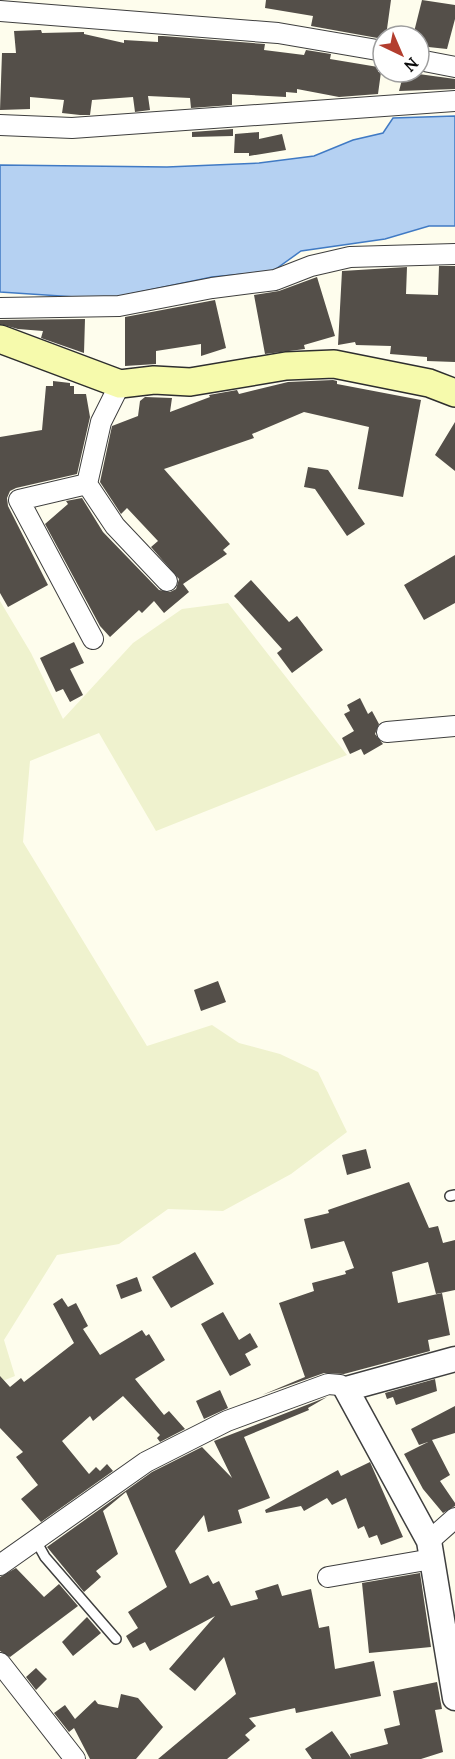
<svg xmlns="http://www.w3.org/2000/svg" width="455" height="1759" viewBox="0 0 455 1759" font-family="Lora,serif">
	<style>
		.farmland { fill: #eff2ce }
		.water { fill: #b5d1f2; stroke: #407ac4; stroke-width: 1.5 }
		.building { fill: #544f49 }
		.lines { fill: none; stroke-linecap: round; stroke-linejoin: round }
		.service-casing { stroke: #3f3f3f; stroke-width: 12 }
		.minor-casing { stroke: #3f3f3f; stroke-width: 22 }
		.tertiary-casing { stroke: #3f3f3f; stroke-width: 27 }
		.secondary-casing { stroke: #2e2e2e; stroke-width: 30 }
		.service { stroke: #fff; stroke-width: 9 }
		.minor { stroke: #fff; stroke-width: 20 }
		.tertiary { stroke: #fff; stroke-width: 24 }
		.secondary { stroke: #f6faac; stroke-width: 27 }
	</style>
	<rect width="100%" height="100%" fill="#fefded"/>
	<path class="farmland" d="M0,601L31,653L63,719L133,643L182,609L228,603L347,755L156,831L99,733L30,761L23,842L147,1046L212,1025L239,1043L280,1054L318,1072L347,1132L291,1174L223,1211L168,1209L119,1244L57,1255L4,1340L15,1376L0,1382Z"/>
	<path class="water" d="M455,116V226H429L385,239L301,251L273,271L212,277L106,299L0,292V165L167,167L259,163L314,156L353,140L383,133L393,118Z"/>
	<path class="building" d="M266,0H391L386,36L383,39L311,26L313,16L265,8Z
		M422,0L455,5V19L447,49L419,46V36H413Z
		M41,30L42,33L84,32V34L124,43V40L158,42V36H163L265,44L264,50L304,55L306,50L331,54L330,59L378,67V72H381L378,94L339,97L297,89V93L286,92V97L232,94V105L191,108L190,98L148,96L150,110L135,112L133,97L92,100L90,115H80L62,113L64,100L30,97V109L0,110L2,53H16L14,31Z
		M404,72L455,79V89L399,91Z
		M233,129V136L192,137V132Z
		M259,132V139L282,134L286,150L249,156V153H234L235,134Z
		M439,266H455V362L427,361V357L390,354L391,346L356,345L355,342L338,345L342,271L407,267L406,294L438,295Z
		M317,277L335,336L304,345L305,349L265,354L254,295L279,291Z
		M215,300L226,348L201,356V344L156,351V364L125,366V317Z
		M85,319L84,353L41,338L43,331L18,329L0,324V320Z
		M333,380L337,381V384L421,400L403,497L358,489L369,427L304,412L252,434L254,438L164,469L230,544L223,550L227,554L183,584L189,592L164,613L154,601L142,613L139,610L110,637L100,626L45,524L68,504L66,501L82,498L103,532L159,590L170,592L176,589L179,579L151,547L158,541L127,508L121,514L100,482L112,426L138,416L140,401L145,397L172,398L170,412L210,397L209,395L237,390L239,394L288,382Z
		M53,381L70,383V386H74V394H86L90,417L77,474L16,488L10,491L7,498L8,506L48,585L8,607L0,593V437L42,430L46,386H53Z
		M455,422V471L435,455Z
		M308,467L328,470L365,524L347,536L315,489L304,487Z
		M455,555V603L424,620L404,585Z
		M251,580L289,622L297,616L323,650L292,673L277,653L282,649L234,596Z
		M74,642L84,663L70,669L83,695L70,702L63,689L56,692L40,658Z
		M360,698L368,714L372,711L379,724L375,734L383,744L364,755L361,749L350,754L342,738L354,731L344,714L350,711L347,705Z
		M218,981L226,1002L201,1011L194,990Z
		M366,1149L371,1168L347,1175L342,1155Z
		M409,1182L429,1228L438,1226L443,1243L455,1240V1290L436,1294L428,1262L392,1272L398,1303L442,1293L450,1335L428,1340L430,1351L344,1374L324,1373L262,1395L305,1377L279,1303L314,1291L312,1283L346,1274L345,1271L354,1268L344,1241L311,1249L304,1219L329,1213L328,1210Z
		M195,1252L214,1284L171,1308L152,1277Z
		M137,1277L142,1291L121,1299L116,1285Z
		M62,1298L68,1307L76,1303L88,1326L83,1329L100,1355L142,1330L146,1336L149,1334L165,1360L135,1379L164,1415L169,1411L185,1429L160,1442L157,1438L160,1435L123,1396L93,1421L90,1416L62,1441L89,1474L96,1467L100,1471L107,1464L113,1471L41,1522L21,1499L38,1485L16,1457L23,1452L0,1428V1376L10,1387L21,1378L24,1382L74,1343L53,1304Z
		M223,1312L239,1340L250,1333L258,1347L245,1354L251,1365L230,1376L201,1324Z
		M435,1379L437,1391L396,1405L393,1397L387,1399L385,1393Z
		M220,1390L228,1408L204,1419L196,1401Z
		M327,1397L308,1408L309,1410L244,1437L270,1498L238,1510L242,1523L208,1532L204,1515L175,1551L190,1584L208,1575L213,1584L219,1581L231,1606L258,1599L255,1591L278,1584L282,1596L311,1589L319,1628L329,1626L335,1669L374,1661L381,1696L296,1713L295,1708L249,1718L256,1726L245,1735L250,1740L227,1759H158L236,1694L224,1657L195,1691L169,1669L215,1616L150,1651L145,1642L133,1648L126,1636L138,1628L128,1612L167,1587L126,1492L103,1511L118,1554L96,1571L101,1577L84,1592L47,1547L152,1472L202,1447L232,1478L214,1441Z
		M455,1406V1433L432,1440L450,1475L440,1481L455,1503V1506L443,1513L423,1489L404,1454L428,1442L419,1445L411,1429Z
		M370,1462L403,1537L381,1545L377,1535L369,1538L364,1526L358,1529L346,1498L332,1505L327,1498L304,1511L301,1506L266,1513L265,1510L338,1470L341,1476Z
		M16,1568L44,1597L59,1584L78,1606L10,1657L0,1651V1577Z
		M420,1573L431,1647L369,1653L362,1583Z
		M87,1617L101,1633L73,1656L62,1642Z
		M36,1668L47,1679L36,1690L26,1677Z
		M437,1682L442,1709L435,1710L443,1752L421,1759H312L305,1749L332,1731L351,1758L350,1754L388,1744L384,1729L400,1725L393,1691Z
		M121,1694L138,1698L163,1727L136,1759H90L74,1728L69,1732L54,1713L65,1705L75,1719L95,1700L98,1704L118,1708Z"/>
	<g class="lines">
		<defs>
			<path id="service" d="M450,1196L455,1195
				M35,1539L45,1557L116,1639"/>
			<path id="minor" d="M0,11L278,33L383,51
				M419,60L455,67
				M0,125L72,128L455,101
				M0,308L119,306L212,288L275,280L311,266L350,257L455,254
				M120,384L101,422L87,484L115,526L167,581
				M87,484L19,500L93,639
				M387,732L455,726
				M429,1541L455,1518
				M0,1565L146,1462L227,1421L328,1384L340,1385L346,1389
				M328,1577L432,1559
				M0,1663L75,1759"/>
			<path id="tertiary" d="M455,1359L346,1389L429,1541L455,1698"/>
			<path id="secondary" d="M0,339L120,384L154,380L190,382L286,366L334,364L429,383L455,393"/>
		</defs>
		<use href="#service" class="service-casing"/>
		<use href="#minor" class="minor-casing"/>
		<use href="#tertiary" class="tertiary-casing"/>
		<use href="#secondary" class="secondary-casing"/>
		<use href="#service" class="service"/>
		<use href="#minor" class="minor"/>
		<use href="#tertiary" class="tertiary"/>
		<use href="#secondary" class="secondary"/>
	</g>
	<g transform="translate(401 54) rotate(136)"><circle r="28" fill="#ffffff" stroke="#9e9e9e" stroke-width="1.5"/>
	<path d="M0-4.5L10 22L0 15L-10 22Z" fill="#b33d2e"/>
	<text y="-9" font-size="16" font-weight="bold" text-anchor="middle" fill="#0c0c0c">N</text>
	</g>
</svg>
